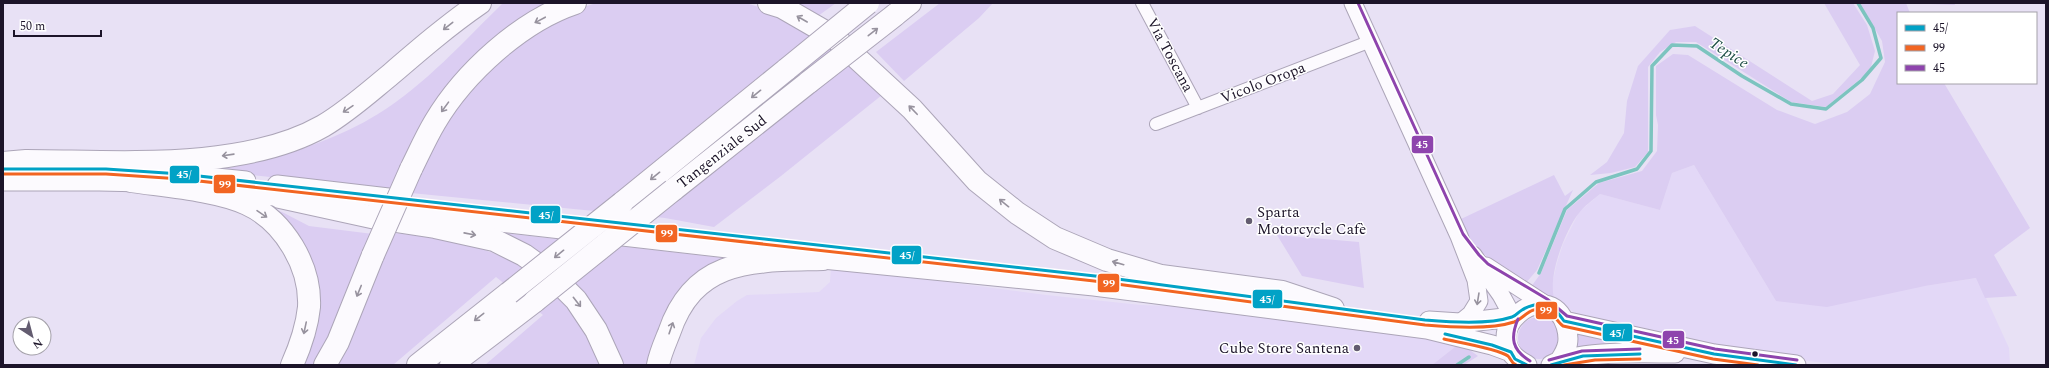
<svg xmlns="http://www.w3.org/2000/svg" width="2049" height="368" viewBox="0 0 2049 368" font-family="Spectral,serif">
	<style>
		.built { fill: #e3d8f7 }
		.green { fill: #dbcdf2 }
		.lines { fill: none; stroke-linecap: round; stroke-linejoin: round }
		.stream { stroke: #7cc4bf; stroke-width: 3.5 }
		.street-casing { stroke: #aca5b8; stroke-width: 14 }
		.secondary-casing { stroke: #aca5b8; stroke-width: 19 }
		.primary-casing { stroke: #aca5b8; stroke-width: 21 }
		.highway-casing { stroke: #aca5b8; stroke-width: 24 }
		.street { stroke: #fcfafe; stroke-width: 12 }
		.secondary { stroke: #fcfafe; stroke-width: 17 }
		.primary { stroke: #fcfafe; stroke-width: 19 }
		.highway { stroke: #fcfafe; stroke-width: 22 }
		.highway-bridge-casing { stroke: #aca5b8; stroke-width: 24; stroke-linecap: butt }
		.highway-bridge { stroke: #fcfafe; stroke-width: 22 }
		.bus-1-casing { stroke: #fff; stroke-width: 6 }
		.bus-2-casing { stroke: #fff; stroke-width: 6 }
		.bus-3-casing { stroke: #fff; stroke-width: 6 }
		.bus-1 { stroke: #01a2c6; stroke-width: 3 }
		.bus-2 { stroke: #f26522; stroke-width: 3 }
		.bus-3 { stroke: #8e44ad; stroke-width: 3 }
		.oneway { stroke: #97929e }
		.poi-dot { fill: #635c70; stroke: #fff; stroke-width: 1.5 }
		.bus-dot { fill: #1c1429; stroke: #fff; stroke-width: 1.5 }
		.labels { text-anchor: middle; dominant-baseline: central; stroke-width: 3; stroke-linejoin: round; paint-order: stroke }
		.street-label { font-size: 15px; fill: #1c1429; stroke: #fff }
		.poi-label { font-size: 15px; fill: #1c1429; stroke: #fff; text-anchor: start }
		.water-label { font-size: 16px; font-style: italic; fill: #215049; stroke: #fff }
		.line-badge { stroke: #fff; stroke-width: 1.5 }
		.badge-label { font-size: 11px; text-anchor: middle; font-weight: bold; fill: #fff }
	</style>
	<rect width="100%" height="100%" fill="#e8e1f5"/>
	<path class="built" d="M1694,165L1776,301L1925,286L1977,278L2009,348L2010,365H1845L1743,354L1589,323L1554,298L1551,289L1557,263L1563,244L1579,212L1600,194L1660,210L1672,173Z
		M831,267L1046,295L1141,305L1193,307L1460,343L1432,365H694L701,338L716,318L737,301L747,295L819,292L830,282Z"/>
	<path class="green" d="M503,3H563L499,41L391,190L214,171C271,159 328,145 378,114C425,85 464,41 503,3Z
		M596,3H746L777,13L807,28L858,69L882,95L781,176L714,227L665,218L411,193L436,131L500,53L569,12Z
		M787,3H836L818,16Z
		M940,3H993L979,18L904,81L876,52Z
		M1824,3H1853L1867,25L1875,51L1870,71L1826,107L1791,102L1696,42H1676L1660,52L1648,67V152L1635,167L1611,173L1590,175L1607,162L1624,133L1627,101L1638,66L1670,30L1695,26L1812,101L1833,94L1860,65Z
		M1860,3H1954L1955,5L1906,3L1910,13H1898V83H1944L2030,228L1994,255L2017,296L1985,298L1976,278L1925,286L1827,307L1776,301L1694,165L1672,173L1660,210L1600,194C1593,200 1584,206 1579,213C1565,231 1548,275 1554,298L1531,287L1541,273L1567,210L1599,183L1642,171L1657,151L1658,125L1656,115V66L1673,54L1688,55L1777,110L1815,124L1847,112L1870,94L1885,62L1882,41Z
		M1554,175L1565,196L1573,190L1537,270L1525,284C1500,267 1469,249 1461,219Z
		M257,205L282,212L309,226L373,234L317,365H297L311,276Z
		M494,232L725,258L698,274L669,305L656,342L650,365H617L596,319Z
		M391,233L440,237L476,247L515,261L566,301L598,353L601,365H485L543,315L496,277L393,365H332Z
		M1277,235L1359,242L1364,288L1302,276Z
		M1518 338a21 21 0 1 1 42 0a21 21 0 1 1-42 0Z
		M1577,334L1634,343L1576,351Z
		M1460,343L1478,356L1464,365H1432Z"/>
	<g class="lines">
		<path class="stream" d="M1539,273L1565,209L1596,182L1637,169L1651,151L1652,66L1672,45L1697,46L1742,76L1791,104L1826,109L1862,80L1881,58L1873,28L1858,3
			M1457,365L1469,357"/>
		<defs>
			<path id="street" d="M1142,3L1198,108
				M1156,124L1371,41"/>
			<path id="secondary" d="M1353,3L1459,236L1476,280L1479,301L1471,314L1460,323
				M1473,255L1501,295L1513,317
				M1486,266L1546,305"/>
			<path id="primary" d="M138,170L246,181
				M3,181H99L145,182
				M277,185L397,199
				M225,191L294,198
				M378,208L823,259L1094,286L1427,329L1492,345L1511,352
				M1429,321L1460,323L1513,317
				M1564,321L1714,354L1796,365
				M1527,365C1469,336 1548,271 1566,326C1570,340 1568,348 1560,360
				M1551,365C1579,350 1642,353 1675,353"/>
			<path id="highway" d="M769,3L782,7L834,37L912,109L977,181L1017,213L1055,238L1107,260L1161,276L1282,292L1333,309
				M895,15L910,3
				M3,163L26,161C117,161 242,172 323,126C347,112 368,93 390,75C419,50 448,25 480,3
				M411,169C419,153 426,137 435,122C464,73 521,21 575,3
				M131,181C164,186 217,190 247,204C284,221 311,266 309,307C307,327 300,347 292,365
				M673,190L809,82
				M280,197L376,218L435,227L494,240L524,255L549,273L576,300L596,330L612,365
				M622,203L787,69
				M325,365L338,342L373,255
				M418,365L509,293
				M451,365L535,301
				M658,365C660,354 665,343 669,333C695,256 755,261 823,259"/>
		</defs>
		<use href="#street" class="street-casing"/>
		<use href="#secondary" class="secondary-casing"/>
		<use href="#primary" class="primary-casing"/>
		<use href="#highway" class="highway-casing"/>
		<use href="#street" class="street"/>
		<use href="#secondary" class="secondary"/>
		<use href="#primary" class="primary"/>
		<use href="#highway" class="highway"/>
		<defs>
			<path id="highway-bridge" d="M787,69L868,3
				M809,82L895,15
				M373,255L411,169
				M509,293L622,203
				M535,301L673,190"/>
		</defs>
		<use href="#highway-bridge" class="highway-bridge-casing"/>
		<use href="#highway-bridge" class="highway-bridge"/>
		<defs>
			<path id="bus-1" d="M3,169H106L181,174L1095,276L1425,320C1450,322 1488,325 1512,317C1516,316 1518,312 1522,310C1528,306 1538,303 1546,305C1554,307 1559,314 1564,321L1714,354L1796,365
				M1445,334L1492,345L1511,352L1515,359L1527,365
				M1551,365L1583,356L1640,354"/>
			<path id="bus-2" d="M3,174H106L181,179L1094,281L1425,325C1450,327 1490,330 1514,322C1525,318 1529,306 1545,310C1554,312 1556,321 1563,326L1713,359L1758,365
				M1444,339C1457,342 1499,349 1508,356C1511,359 1511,363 1516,365
				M1564,365L1595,360L1640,359"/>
			<path id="bus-3" d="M1358,3L1463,234L1479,255L1488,264L1547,299L1567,316L1715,349L1797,360
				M1518,319C1510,338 1512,350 1530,361
				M1549,360L1582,351L1640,349"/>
		</defs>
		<use href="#bus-1" class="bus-1-casing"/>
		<use href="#bus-2" class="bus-2-casing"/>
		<use href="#bus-3" class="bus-3-casing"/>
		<use href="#bus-1" class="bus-1"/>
		<use href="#bus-2" class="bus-2"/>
		<use href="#bus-3" class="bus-3"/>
	</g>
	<defs><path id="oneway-shaft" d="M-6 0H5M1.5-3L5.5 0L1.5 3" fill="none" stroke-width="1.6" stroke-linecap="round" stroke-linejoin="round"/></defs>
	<g class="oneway">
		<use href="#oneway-shaft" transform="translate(802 19) rotate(-150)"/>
		<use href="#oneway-shaft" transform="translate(540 20) rotate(152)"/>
		<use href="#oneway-shaft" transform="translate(448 26) rotate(142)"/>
		<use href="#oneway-shaft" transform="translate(873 32) rotate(-38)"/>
		<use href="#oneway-shaft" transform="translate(756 94) rotate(141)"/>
		<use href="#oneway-shaft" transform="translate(445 107) rotate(126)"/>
		<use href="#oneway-shaft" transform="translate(348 109) rotate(146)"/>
		<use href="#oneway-shaft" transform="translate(913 110) rotate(-134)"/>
		<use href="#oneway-shaft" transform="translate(228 155) rotate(172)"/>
		<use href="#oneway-shaft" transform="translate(655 176) rotate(141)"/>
		<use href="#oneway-shaft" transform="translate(1004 203) rotate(-141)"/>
		<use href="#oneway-shaft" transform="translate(262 214) rotate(34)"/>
		<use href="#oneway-shaft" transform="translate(470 234) rotate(11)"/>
		<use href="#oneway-shaft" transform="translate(559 254) rotate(141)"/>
		<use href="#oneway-shaft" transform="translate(1118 263) rotate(-164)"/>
		<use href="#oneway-shaft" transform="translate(359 291) rotate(112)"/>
		<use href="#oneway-shaft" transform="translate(1478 299) rotate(99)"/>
		<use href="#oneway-shaft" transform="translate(577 302) rotate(52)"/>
		<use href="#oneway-shaft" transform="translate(479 317) rotate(142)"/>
		<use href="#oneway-shaft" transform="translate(305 328) rotate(102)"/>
		<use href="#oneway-shaft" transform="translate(671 328) rotate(-71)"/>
	</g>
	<g class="poi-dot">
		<circle cx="1249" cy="221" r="4"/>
		<circle cx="1357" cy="348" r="4"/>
	</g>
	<circle class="bus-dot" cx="1755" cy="354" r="3.5"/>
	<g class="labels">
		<g class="street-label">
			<text transform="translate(1170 55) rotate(62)">Via Toscana</text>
			<text transform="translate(1263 83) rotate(-21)">Vicolo Oropa</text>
			<text transform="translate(722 152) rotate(-38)">Tangenziale Sud</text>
		</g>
		<g class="poi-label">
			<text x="1257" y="212">Sparta<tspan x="1257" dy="17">Motorcycle Cafè</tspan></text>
			<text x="1349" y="348" text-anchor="end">Cube Store Santena</text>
		</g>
		<g class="water-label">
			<text transform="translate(1729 53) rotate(33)">Tepice</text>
		</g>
	</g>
	<g class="line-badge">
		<rect x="1411" y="135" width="23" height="19" rx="4" fill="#8e44ad"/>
		<rect x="169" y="165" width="31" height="19" rx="4" fill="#01a2c6"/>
		<rect x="213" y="174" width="23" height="20" rx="4" fill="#f26522"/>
		<rect x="530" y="205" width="31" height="19" rx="4" fill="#01a2c6"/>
		<rect x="655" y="224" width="23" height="19" rx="4" fill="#f26522"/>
		<rect x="891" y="245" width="31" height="20" rx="4" fill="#01a2c6"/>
		<rect x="1097" y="273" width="23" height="20" rx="4" fill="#f26522"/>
		<rect x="1252" y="289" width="31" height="20" rx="4" fill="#01a2c6"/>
		<rect x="1535" y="301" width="23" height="19" rx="4" fill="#f26522"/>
		<rect x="1602" y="323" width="31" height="19" rx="4" fill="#01a2c6"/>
		<rect x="1662" y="330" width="23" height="19" rx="4" fill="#8e44ad"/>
	</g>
	<g class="badge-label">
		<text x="1422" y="148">45</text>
		<text x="184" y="178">45/</text>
		<text x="225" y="188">99</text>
		<text x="546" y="219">45/</text>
		<text x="667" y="237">99</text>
		<text x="907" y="259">45/</text>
		<text x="1109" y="287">99</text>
		<text x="1267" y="303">45/</text>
		<text x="1546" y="314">99</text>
		<text x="1617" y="337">45/</text>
		<text x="1673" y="344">45</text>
	</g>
	<rect width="2049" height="368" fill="none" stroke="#1c1429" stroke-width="8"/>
	<rect x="1897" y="12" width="140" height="72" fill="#ffffff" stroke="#a4a1a9"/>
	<rect x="1905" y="25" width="20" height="6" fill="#01a2c6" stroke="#a4a1a9"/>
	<text x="1933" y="32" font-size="12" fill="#1c1429">45/</text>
	<rect x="1905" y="45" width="20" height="6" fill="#f26522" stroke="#a4a1a9"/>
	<text x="1933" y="52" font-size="12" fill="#1c1429">99</text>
	<rect x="1905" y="65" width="20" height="6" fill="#8e44ad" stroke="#a4a1a9"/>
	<text x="1933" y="72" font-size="12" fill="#1c1429">45</text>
	<g transform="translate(32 336) rotate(144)"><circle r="19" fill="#ffffff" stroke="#a4a1a9"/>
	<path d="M0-3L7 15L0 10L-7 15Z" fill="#635c70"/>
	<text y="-6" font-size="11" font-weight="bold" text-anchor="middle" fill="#1c1429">N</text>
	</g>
	<path d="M14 30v6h87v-6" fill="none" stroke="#1c1429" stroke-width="2"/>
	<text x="20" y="30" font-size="12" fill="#1c1429" stroke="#ffffff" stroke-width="3" paint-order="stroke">50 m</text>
</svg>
